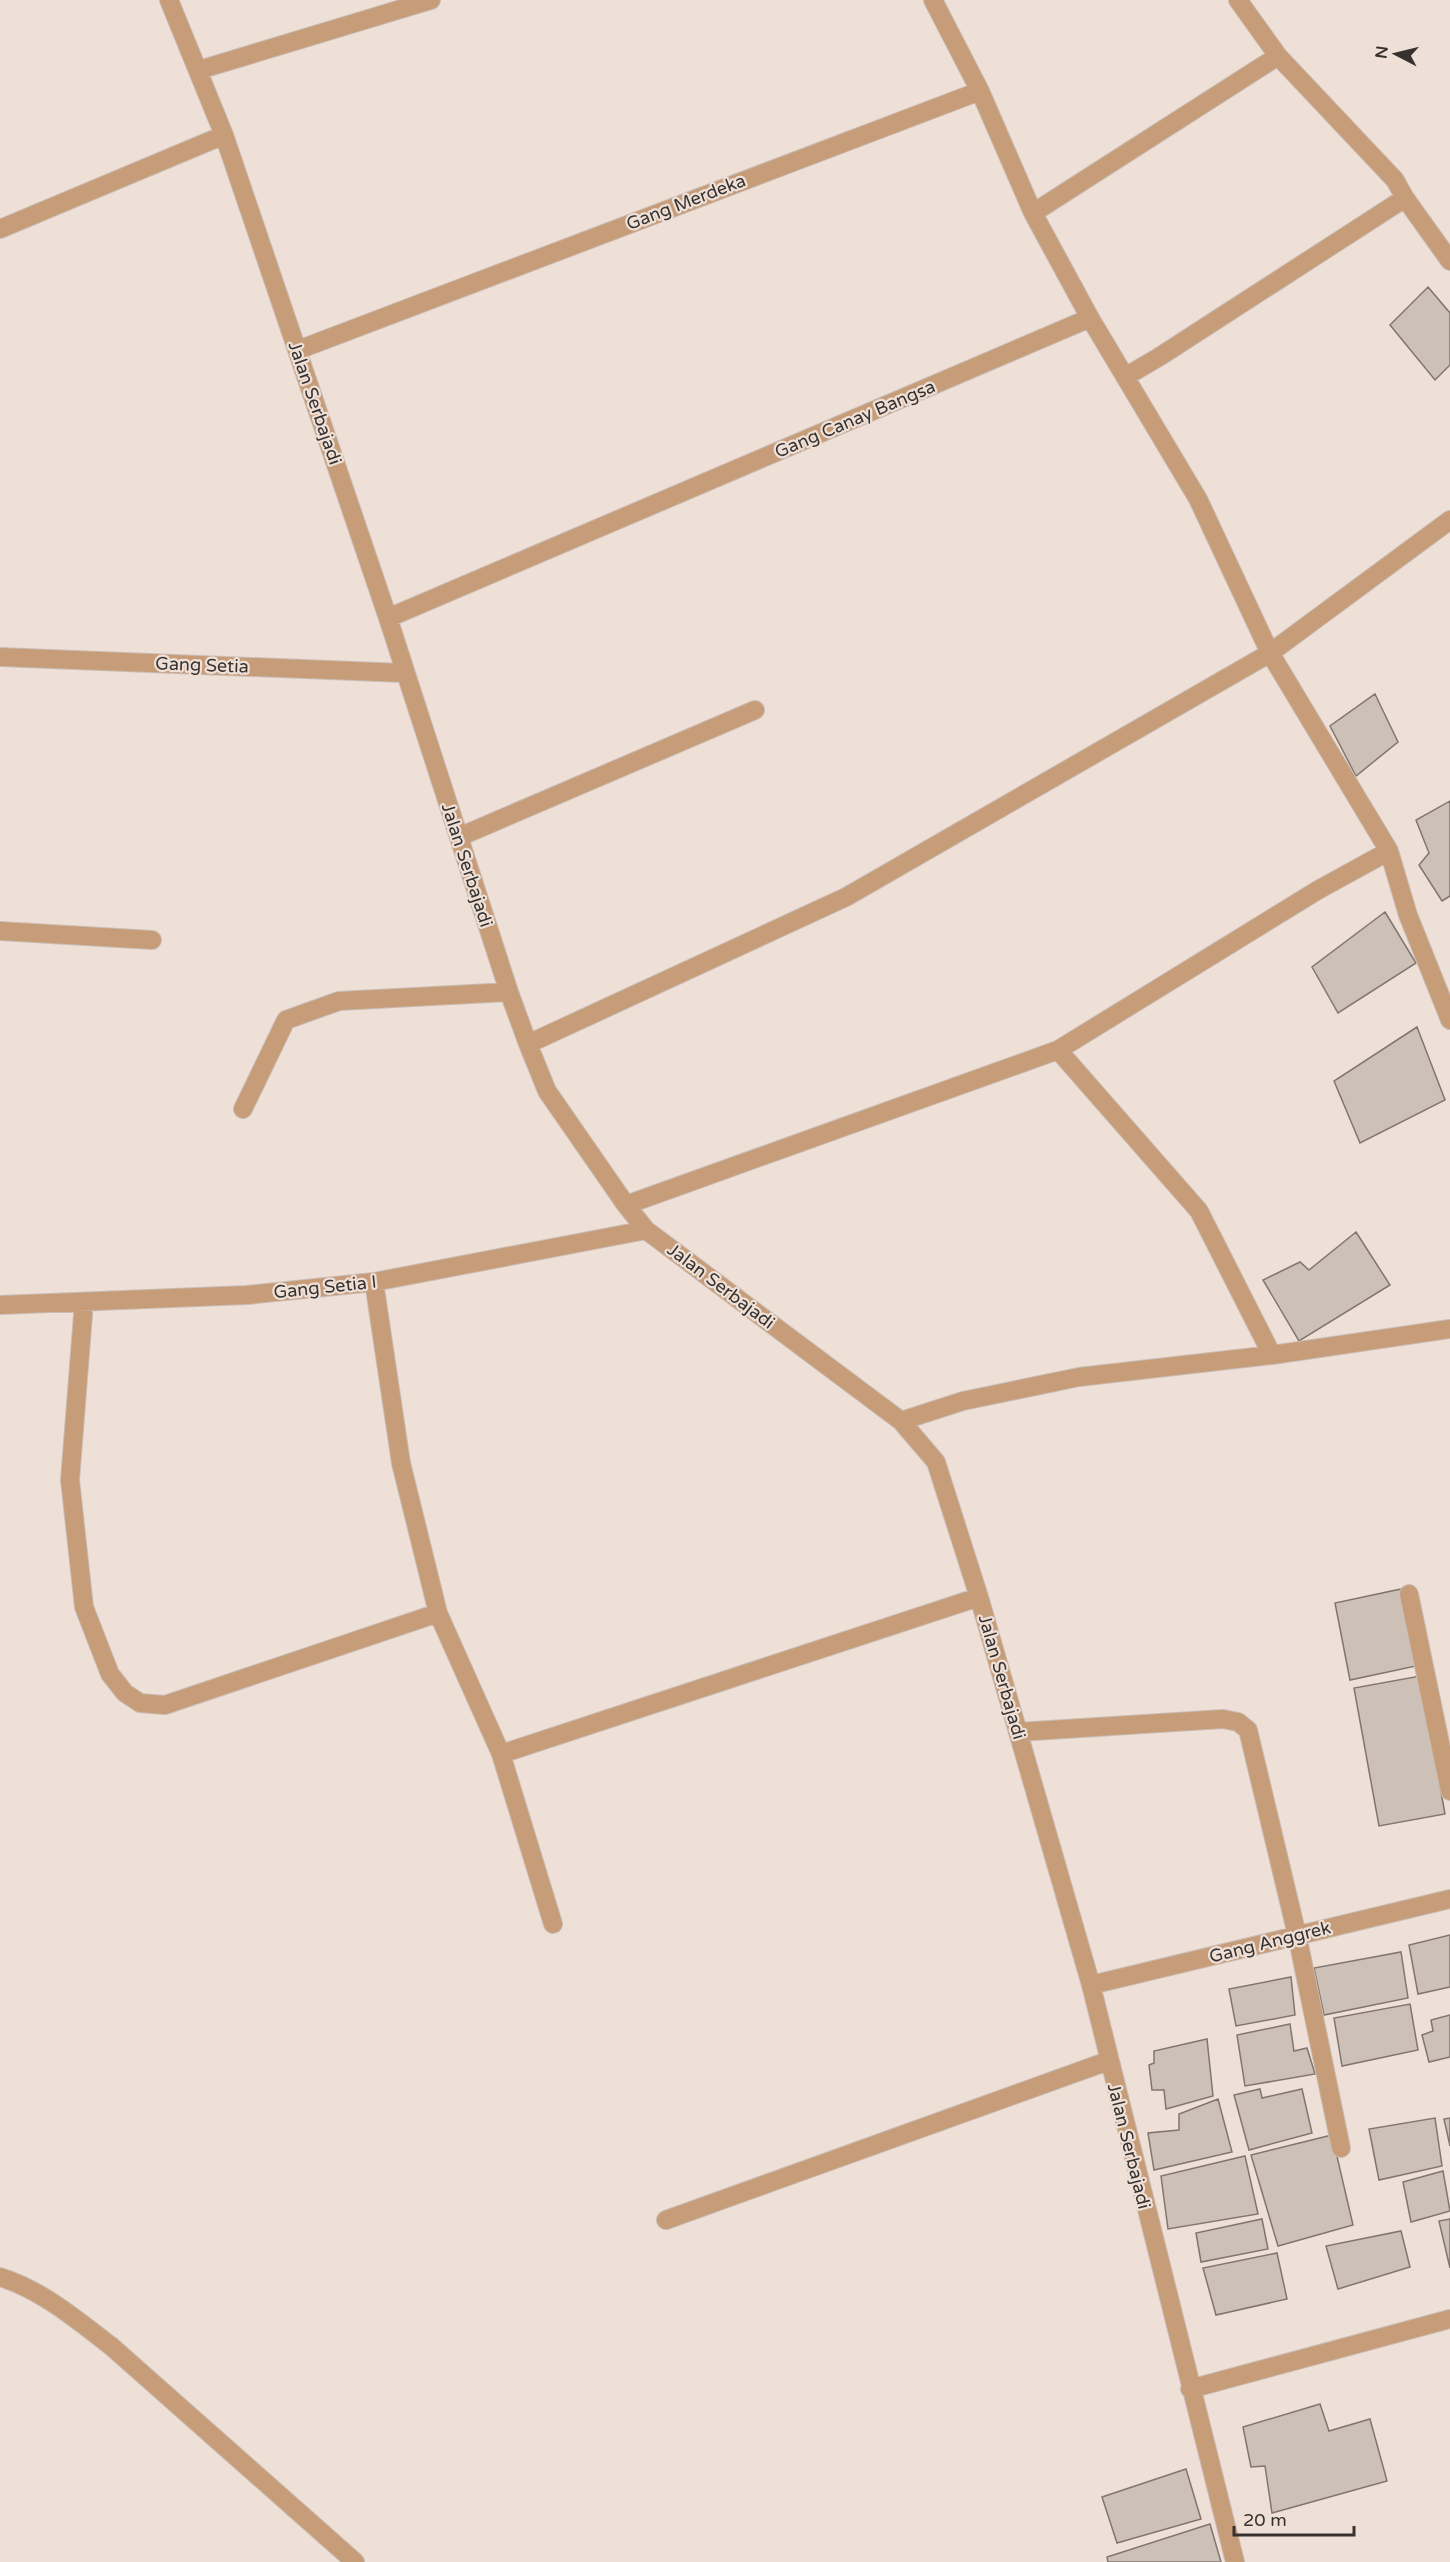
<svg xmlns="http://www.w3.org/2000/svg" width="1450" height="2562" viewBox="0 0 1450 2562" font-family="'Varela Round',sans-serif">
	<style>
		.building { fill: #cdc0b7; stroke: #81756d; stroke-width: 1.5 }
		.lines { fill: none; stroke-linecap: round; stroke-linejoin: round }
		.lane-casing { stroke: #c9bdb5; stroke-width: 20 }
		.street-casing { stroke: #c9bdb5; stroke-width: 20 }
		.lane { stroke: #c79c79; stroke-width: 18 }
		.street { stroke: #c79c79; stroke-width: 18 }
		.labels { text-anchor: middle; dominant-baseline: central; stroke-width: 4.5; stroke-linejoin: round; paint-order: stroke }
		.street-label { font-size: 18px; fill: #37322f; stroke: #eee0d7 }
	</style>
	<rect width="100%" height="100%" fill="#eee0d7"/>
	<path class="building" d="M1428,287L1450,313V365L1435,380L1390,325Z
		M1375,694L1398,742L1356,776L1330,726Z
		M1450,801V896L1442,901L1419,865L1429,853L1416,820Z
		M1385,912L1416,963L1338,1013L1312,967Z
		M1417,1027L1445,1100L1360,1143L1334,1081Z
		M1356,1232L1390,1285L1299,1341L1263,1280L1300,1262L1309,1270Z
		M1401,1589L1416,1666L1350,1680L1335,1603Z
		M1420,1676L1445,1814L1379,1826L1354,1688Z
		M1450,1935V1987L1418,1994L1409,1945Z
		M1401,1952L1408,1998L1324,2015L1314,1968Z
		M1291,1977L1295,2015L1236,2026L1229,1989Z
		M1410,2004L1418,2050L1342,2066L1334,2018Z
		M1450,2015V2057L1429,2062L1422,2035L1433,2031L1431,2020Z
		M1290,2024L1294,2051L1307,2048L1315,2074L1245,2086L1237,2035Z
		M1207,2039L1213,2096L1166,2109L1164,2090H1152L1149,2065L1154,2063V2051Z
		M1260,2089L1262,2098L1302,2089L1312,2133L1249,2150L1234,2095Z
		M1218,2099L1232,2152L1154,2170L1148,2133L1179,2130V2114Z
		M1435,2118L1442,2166L1379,2180L1369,2129Z
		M1450,2118V2146L1444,2119Z
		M1332,2135L1353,2225L1278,2246L1251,2155Z
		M1245,2156L1258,2214L1168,2229L1161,2176Z
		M1443,2171L1450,2211L1411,2222L1403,2182Z
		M1262,2219L1268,2249L1201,2262L1196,2233Z
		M1450,2219V2268L1439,2221Z
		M1401,2231L1410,2267L1338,2289L1326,2246Z
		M1277,2253L1287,2299L1216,2315L1203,2268Z
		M1320,2404L1329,2431L1370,2419L1387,2481L1272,2513L1265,2466L1251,2467L1243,2427Z
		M1186,2469L1201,2519L1117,2543L1102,2497Z
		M1210,2524L1221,2562H1108L1107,2557Z"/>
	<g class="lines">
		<defs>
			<path id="lane" d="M459,837L755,710
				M0,2277C42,2290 77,2320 111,2346L355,2562"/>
			<path id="street" d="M169,0L224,135L388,618L509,992L528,1044L547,1091L626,1205L646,1230L901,1421L936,1462L979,1597L1091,1985L1235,2562
				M1238,0L1278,56L1395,180L1405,198L1450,261
				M199,70L431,0
				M980,91L1033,213L1090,318L1198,499L1270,653L1389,851L1408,915L1450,1020
				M1033,213L1278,56
				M0,229L224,135
				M298,350L980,91L933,0
				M1125,377L1159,357L1405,198
				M388,618L1090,318
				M0,657L404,673
				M0,931L152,940
				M528,1044L846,897L1270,653L1450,520
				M1058,1050L1199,1211L1272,1355
				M243,1109L286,1020L339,1001L509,992
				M626,1205L1058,1050L1318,890L1389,851
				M374,1282L401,1463L438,1613L501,1754L553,1924
				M84,1302L70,1480L84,1607L110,1674L125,1693L140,1703L165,1705L438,1613
				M0,1305L247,1295L374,1282L646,1230
				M901,1421L963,1401L1079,1377L1272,1355L1450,1329
				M1409,1594L1450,1791
				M1018,1732L1223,1719L1238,1722L1248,1730L1297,1935L1341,2148
				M501,1754L979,1597
				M1091,1985L1450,1899
				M666,2220L1108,2061
				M1190,2389L1450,2319"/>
		</defs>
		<use href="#lane" class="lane-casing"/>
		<use href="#street" class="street-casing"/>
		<use href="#lane" class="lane"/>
		<use href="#street" class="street"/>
	</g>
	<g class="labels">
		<g class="street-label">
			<text transform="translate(686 202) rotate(-21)">Gang Merdeka</text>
			<text transform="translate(315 403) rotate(71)">Jalan Serbajadi</text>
			<text transform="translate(855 419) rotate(-23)">Gang Canay Bangsa</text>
			<text transform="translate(202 665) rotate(2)">Gang Setia</text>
			<text transform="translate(467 865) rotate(72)">Jalan Serbajadi</text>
			<text transform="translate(721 1286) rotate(37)">Jalan Serbajadi</text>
			<text transform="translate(325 1287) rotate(-6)">Gang Setia I</text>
			<text transform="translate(1002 1677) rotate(74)">Jalan Serbajadi</text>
			<text transform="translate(1270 1942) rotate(-14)">Gang Anggrek</text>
			<text transform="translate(1129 2146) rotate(76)">Jalan Serbajadi</text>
		</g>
	</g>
	<g transform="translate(1396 54) rotate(277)" stroke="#eee0d7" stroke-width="4.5" paint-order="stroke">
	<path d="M0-4.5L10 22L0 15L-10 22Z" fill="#37322f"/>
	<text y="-9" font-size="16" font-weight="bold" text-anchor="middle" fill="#37322f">N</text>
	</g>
	<path d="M1234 2526v9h120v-9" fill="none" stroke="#37322f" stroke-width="3"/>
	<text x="1243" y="2526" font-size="18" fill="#37322f" stroke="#eee0d7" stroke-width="4.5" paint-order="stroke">20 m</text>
</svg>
